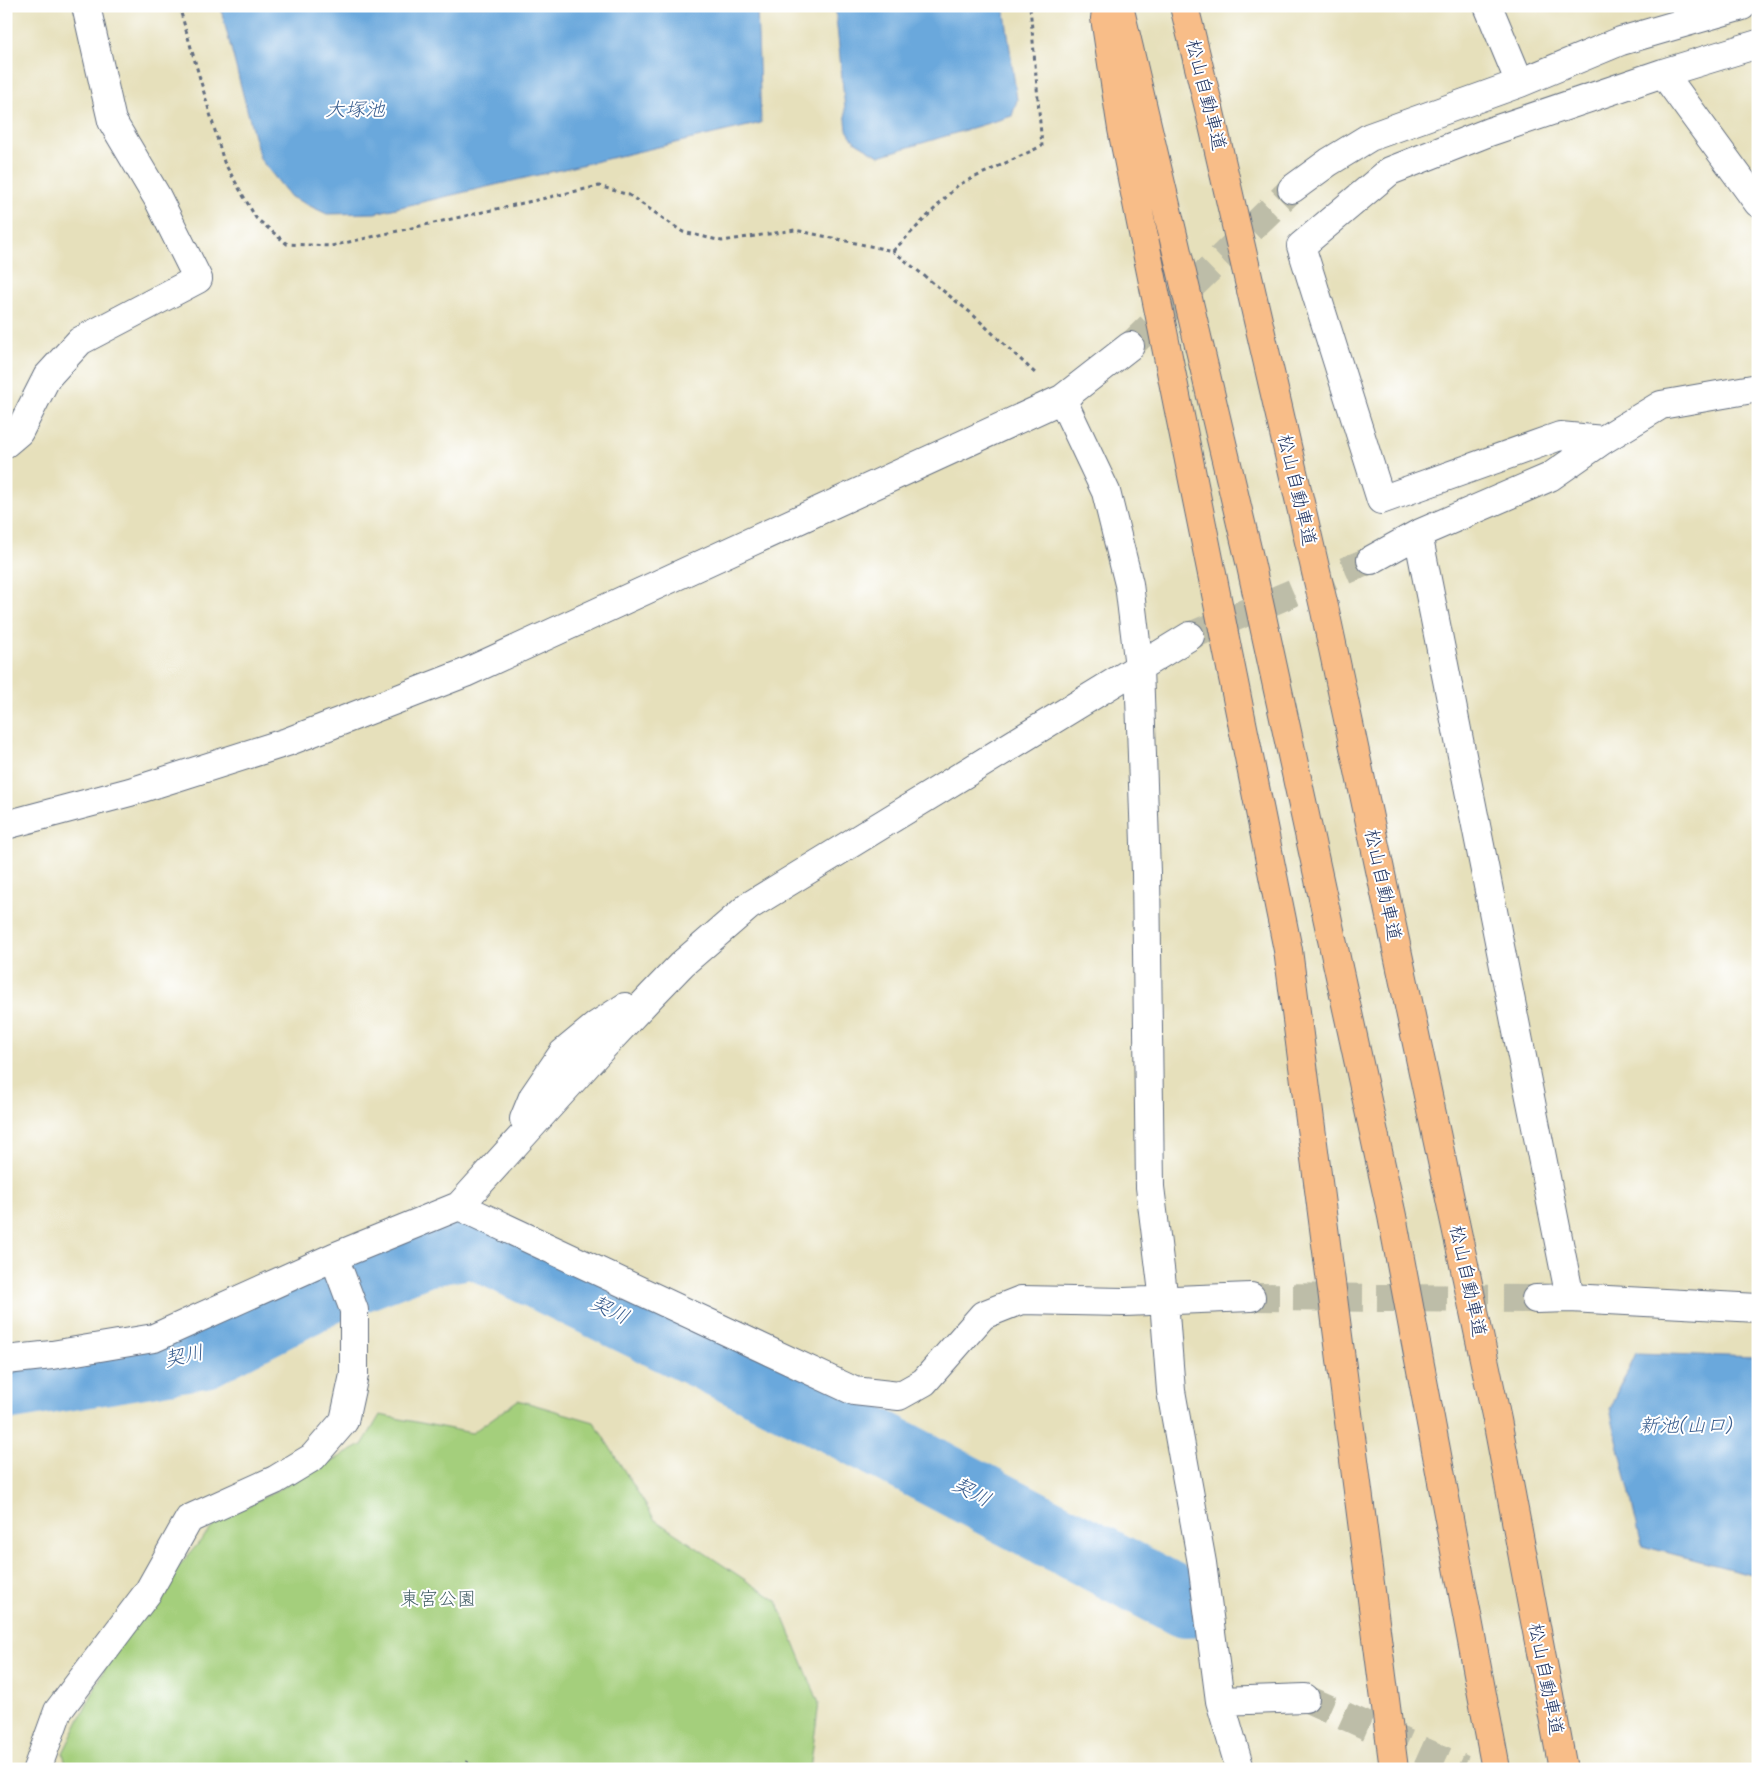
<svg xmlns="http://www.w3.org/2000/svg" width="1764" height="1775" viewBox="0 0 1764 1775" font-family="'Comic Neue','Klee One',sans-serif">
	<style>
		.green { fill: #a4cf7b; stroke: #607f6c }
		.water { fill: #6ba8dc; stroke: #436c9d }
		.lines { fill: none; stroke-linecap: round; stroke-linejoin: round }
		.river { stroke: #6ba8dc; stroke-width: 68 }
		.minor-tunnel { stroke: #bdbda8; stroke-width: 28; stroke-dasharray: 28 14; stroke-linecap: butt }
		.minor-casing { stroke: #626d7f; stroke-width: 30 }
		.highway-casing { stroke: #626d7f; stroke-width: 30 }
		.path { stroke: #626d7f; stroke-width: 3; stroke-dasharray: 4 4; stroke-linecap: butt }
		.minor { stroke: #fff; stroke-width: 28 }
		.highway { stroke: #f8bd88; stroke-width: 28 }
		.labels { text-anchor: middle; dominant-baseline: central; stroke-width: 4; stroke-linejoin: round; paint-order: stroke }
		.street-label { font-size: 19px; fill: #1b2f5e; stroke: #fff }
		.park-label { font-size: 19px; fill: #445f67; stroke: #fff }
		.water-label { font-size: 20px; font-style: italic; fill: #3b5f90; stroke: #fff }
	</style>
	<rect width="100%" height="100%" fill="#fff"/>
	<filter id="ink" filterUnits="userSpaceOnUse"><feTurbulence type="fractalNoise" baseFrequency=".02" numOctaves="2"/><feDisplacementMap in="SourceGraphic" scale="10" xChannelSelector="R" yChannelSelector="G"/><feConvolveMatrix kernelMatrix="1 2 1 2 8 2 1 2 1" color-interpolation-filters="sRGB"/></filter>
	<filter id="wash" filterUnits="userSpaceOnUse"><feTurbulence type="fractalNoise" baseFrequency=".0096" numOctaves="4" result="noise"/><feDisplacementMap in="SourceGraphic" scale="20" xChannelSelector="R" yChannelSelector="G"/><feGaussianBlur stdDeviation="1.12" result="paint"/><feColorMatrix in="noise" values="0 0 0 0 0 0 0 0 0 0 0 0 0 0 0 0 0 1.4 0 .05"/><feComposite in="paint" operator="in"/></filter>
	<g filter="url(#wash)">
		<rect width="100%" height="100%" fill="#e6e0bb"/>
		<path class="green" d="M518,1400L594,1422L655,1520L777,1601L819,1703L810,1769H67L63,1753L124,1630L216,1523L362,1445L380,1415L472,1433Z"/>
		<path class="water" d="M220,6H757L761,123L375,213L327,214L291,197L260,159Z
			M835,6H1004L1017,100L1012,116L879,156L854,141L847,130Z
			M1636,1353L1758,1357V1576L1642,1546L1610,1409Z"/>
		<g class="lines">
			<path class="river" d="M6,1387L204,1354L326,1291L424,1253L474,1244L815,1410L1185,1604"/>
		</g>
	</g>
	<g filter="url(#ink)">
		<g class="lines">
			<path class="minor-tunnel" d="M1130,346L1292,189
				M1190,636L1371,560
				M1251,1297L1536,1299
				M1305,1698L1463,1769"/>
			<defs>
				<path id="minor" d="M1488,6L1520,83
					M1663,73L1758,203
					M1292,189L1329,162L1370,137L1520,83L1621,41L1742,6
					M1062,399L1106,492L1129,584L1139,667L1146,873L1150,1187L1164,1301L1171,1391L1202,1563L1220,1701L1240,1769
					M1603,440L1560,436L1381,500L1301,246L1390,171L1489,132L1663,73L1758,44
					M6,443L19,432L47,377L80,341L198,279L157,197L112,121L86,6
					M1418,534L1570,1298
					M1371,560L1418,534L1550,477L1603,440L1661,405L1758,388
					M6,825L130,792L287,742L465,673L1062,399L1130,346
					M524,1119L533,1097L563,1053L597,1025L625,1007
					M459,1206L854,1391L899,1396L924,1382L983,1315L1021,1300L1124,1302L1251,1297
					M1536,1299L1570,1298L1758,1308
					M6,1360L52,1355L154,1338L334,1257L459,1206L603,1047L652,995L682,964L749,906L1190,636
					M1220,1701L1305,1698
					M37,1769L58,1711L148,1592L189,1519L275,1480L313,1457L344,1421L354,1375V1310L334,1257"/>
				<path id="highway" d="M1119,6L1251,566L1392,1216L1496,1769
					M1184,6L1209,108L1325,611L1497,1420L1563,1769
					M1105,18L1122,129L1288,950L1394,1769"/>
			</defs>
			<use href="#minor" class="minor-casing"/>
			<use href="#highway" class="highway-casing"/>
			<path class="path" d="M179,6L224,162L256,218L287,244L331,246L599,186L629,195L683,232L722,241L795,230L893,251L971,313L1036,374
				M893,251L958,185L1042,146L1030,6
				M463,1769L468,1761"/>
			<use href="#minor" class="minor"/>
			<use href="#highway" class="highway"/>
		</g>
	</g>
	<g class="labels">
		<g class="street-label">
			<text transform="translate(1206 95) rotate(76)">松山自動車道</text>
			<text transform="translate(1297 490) rotate(77)">松山自動車道</text>
			<text transform="translate(1383 885) rotate(78)">松山自動車道</text>
			<text transform="translate(1468 1281) rotate(78)">松山自動車道</text>
			<text transform="translate(1546 1679) rotate(79)">松山自動車道</text>
		</g>
		<g class="park-label">
			<text x="438" y="1599">東宮公園</text>
		</g>
		<g class="water-label">
			<text x="355" y="109">大塚池</text>
			<text transform="translate(610 1310) rotate(26)">契川</text>
			<text transform="translate(184 1356) rotate(-12)">契川</text>
			<text x="1686" y="1425">新池(山口)</text>
			<text transform="translate(972 1492) rotate(28)">契川</text>
		</g>
	</g>
	<rect width="1764" height="1775" fill="none" stroke="#fff" stroke-width="25"/>
</svg>
